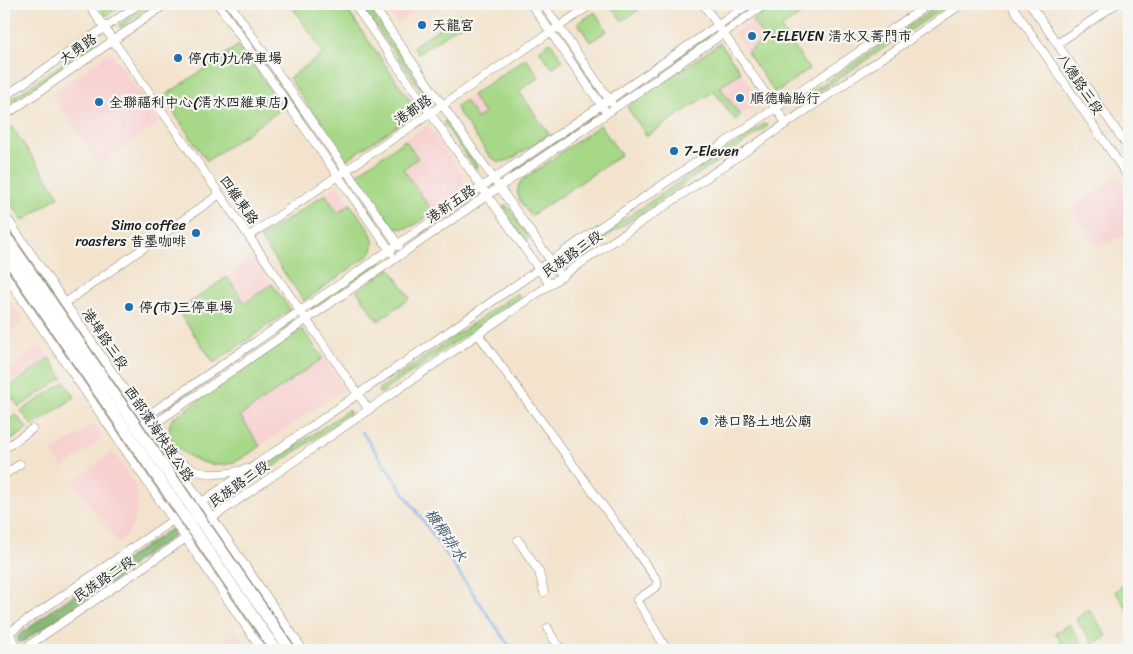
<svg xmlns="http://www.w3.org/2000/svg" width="1133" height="654" viewBox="0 0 1133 654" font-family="Sriracha,'LXGW WenKai TC',sans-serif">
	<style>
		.built { fill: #f7d0cf }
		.green { fill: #a6d887; stroke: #617a52 }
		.forest { fill: #84b874; stroke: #506a48 }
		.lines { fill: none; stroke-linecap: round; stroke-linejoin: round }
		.stream { stroke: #77b2e8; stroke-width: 2.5 }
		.minor-casing { stroke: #888074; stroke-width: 9 }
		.minor { stroke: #fff; stroke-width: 8 }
		.highway-bridge-casing { stroke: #888074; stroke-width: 13; stroke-linecap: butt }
		.highway-bridge { stroke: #fff; stroke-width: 11 }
		.poi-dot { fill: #1f6fb2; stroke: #f6f6f2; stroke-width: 2 }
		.labels { text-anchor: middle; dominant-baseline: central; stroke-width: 4.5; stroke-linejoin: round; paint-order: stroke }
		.poi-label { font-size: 14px; fill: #1c1c1c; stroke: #f6f6f2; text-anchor: start }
		.street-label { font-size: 14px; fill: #1c1c1c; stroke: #f6f6f2 }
		.water-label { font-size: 15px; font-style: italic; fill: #40586e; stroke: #f6f6f2 }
	</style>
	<rect width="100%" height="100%" fill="#f6f6f2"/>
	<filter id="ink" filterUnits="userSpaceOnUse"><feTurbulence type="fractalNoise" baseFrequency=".02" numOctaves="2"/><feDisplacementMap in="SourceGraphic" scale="10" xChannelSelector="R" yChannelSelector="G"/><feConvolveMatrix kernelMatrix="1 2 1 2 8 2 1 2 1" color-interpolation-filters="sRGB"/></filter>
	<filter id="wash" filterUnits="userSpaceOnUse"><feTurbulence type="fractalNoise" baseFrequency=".0096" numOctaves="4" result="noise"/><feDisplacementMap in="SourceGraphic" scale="20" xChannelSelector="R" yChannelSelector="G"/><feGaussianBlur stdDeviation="1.12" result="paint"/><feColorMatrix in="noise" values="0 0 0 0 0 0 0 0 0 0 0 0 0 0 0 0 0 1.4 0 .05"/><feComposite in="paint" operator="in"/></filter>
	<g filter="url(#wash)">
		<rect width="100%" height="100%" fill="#f3e3cd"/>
		<path class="built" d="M383,4H426L397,23Z
			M752,21L765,39L747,52L734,33Z
			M111,52L160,122L100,164L51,94Z
			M741,72L761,102L740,116L719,87Z
			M472,95L484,114L477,118L465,100Z
			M427,125L462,175L464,181L462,190L458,194L433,212L403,169L418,158L405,140Z
			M1118,176L1129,193V233L1096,248L1072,208Z
			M338,186L350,204L338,213L325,195Z
			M254,258L272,284L245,303L227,277Z
			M5,293L24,322L4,337V294Z
			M41,346L49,358L6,390L4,387V372Z
			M323,358L344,389L260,446L240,416Z
			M94,424L103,438L63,468L52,452Z
			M113,452L133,481L138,496L137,510L134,523L128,533L118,543L73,482Z
			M237,632L249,650H214Z"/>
		<path class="green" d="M98,4H123L106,16Z
			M150,4H156L122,27L119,26L120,24Z
			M223,4H225L335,161L334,162Z
			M300,4H343L418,112L346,160L289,78L324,53L293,8Z
			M360,4H366L429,95L428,98L426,97Z
			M610,4H647L622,21Z
			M777,4H809L812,7L781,28L809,69L775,93L747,52L765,39L752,21Z
			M941,4H949L798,106H795V103Z
			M595,12L607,31L590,42L578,23Z
			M461,14L466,21L418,54L413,46Z
			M708,36L709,38L626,96L624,95Z
			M564,40L599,90L598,91H597L562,41Z
			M95,41L98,42L97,44L4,108V104Z
			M550,42L563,60L552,68L539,50Z
			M720,43L741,72L720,87L740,116L735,120L714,91L647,136L627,107Z
			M239,45L283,108L207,161L163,97Z
			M526,58L539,77L519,91L549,134L510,160L499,162L490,157L455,107L465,100L477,118L484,114L472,95Z
			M592,116L593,118L515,172L514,171Z
			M445,120L477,164V168L474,167L444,124Z
			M9,123L59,196L23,221L4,194V126Z
			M764,124L767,125V127L583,253L581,249Z
			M600,125L621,155L531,216C523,205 512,195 521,181Z
			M405,140L418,158L403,169L433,212C420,221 405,236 391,224L356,174Z
			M350,183L386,234V235H384L349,185Z
			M325,194L338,213L350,204C360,218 384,240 368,256L304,301L260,238Z
			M466,202V204L411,240V239Z
			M504,206H507L529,238L525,241L503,209Z
			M380,261L381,263L311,310V308Z
			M390,268L410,298L378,321L357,291Z
			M227,277L245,303L272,284L290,310L214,363L178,311Z
			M517,293L520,297L381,393L378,392L379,389Z
			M293,320L295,322L163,411L164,410Z
			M302,329L323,358L240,416L260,446C248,454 237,464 222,465C200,467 155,443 173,418Z
			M49,358L63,378L19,407L6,390Z
			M65,382L75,397L33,426L21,411Z
			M347,411H350L349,415L221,503L219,499Z
			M16,415L28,429L4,445V423Z
			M1129,581V612L1115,591Z
			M1089,609L1107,636L1094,645L1076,619Z
			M1069,624L1086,650H1067L1055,633Z"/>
		<path class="forest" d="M173,529L175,531L174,536L138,560L116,580L22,642H17L18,636L52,610L169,530Z"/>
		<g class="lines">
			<path class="stream" d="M362,432L512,650"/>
		</g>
	</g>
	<g filter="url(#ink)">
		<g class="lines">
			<defs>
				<path id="minor" d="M88,4L369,410
					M218,4L391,252
					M230,4L399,246
					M354,4L550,285
					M372,4L562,277
					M531,4L604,109
					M543,4L611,102
					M703,4L786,123
					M1011,4L1129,178
					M1030,4L1129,149
					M1057,44L1116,4
					M4,97L139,4
					M4,116L166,4
					M4,214L303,650
					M249,236L592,4
					M4,273L262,650
					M65,303L220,194
					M478,334L657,580V586L637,600L667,650
					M144,418L749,4
					M150,427L766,4
					M4,449L32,429
					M175,458C199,477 217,477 246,469
					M4,475L20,464
					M518,540L539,572L544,592
					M548,628L551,635L561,650
					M9,632L18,650
					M4,636L173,520L202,502L584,238L929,4
					M8,650L9,634
					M22,650L186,538L212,518L584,261L962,4"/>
			</defs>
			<use href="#minor" class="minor-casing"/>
			<use href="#minor" class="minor"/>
			<defs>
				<path id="highway-bridge" d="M4,234L290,650
					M4,253L276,650"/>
			</defs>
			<use href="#highway-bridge" class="highway-bridge-casing"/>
			<use href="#highway-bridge" class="highway-bridge"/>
		</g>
	</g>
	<g class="poi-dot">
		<circle cx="422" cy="25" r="5"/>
		<circle cx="752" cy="36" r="5"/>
		<circle cx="178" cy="58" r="5"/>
		<circle cx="740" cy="98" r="5"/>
		<circle cx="99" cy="102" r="5"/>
		<circle cx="674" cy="151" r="5"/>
		<circle cx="196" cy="233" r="5"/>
		<circle cx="129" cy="307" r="5"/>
		<circle cx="704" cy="421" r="5"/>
	</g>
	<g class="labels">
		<g class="poi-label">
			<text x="432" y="25">天龍宮</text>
			<text x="762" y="36">7-ELEVEN 清水又菁門市</text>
			<text x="188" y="58">停(市)九停車場</text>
			<text x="750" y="98">順德輪胎行</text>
			<text x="109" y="102">全聯福利中心(清水四維東店)</text>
			<text x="684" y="151">7-Eleven</text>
			<text x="186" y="225" text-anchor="end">Simo coffee<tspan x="186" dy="16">roasters 昔墨咖啡</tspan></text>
			<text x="139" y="307">停(市)三停車場</text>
			<text x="714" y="421">港口路土地公廟</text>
		</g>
		<g class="street-label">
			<text transform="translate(78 49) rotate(-35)">大勇路</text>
			<text transform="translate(1080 84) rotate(56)">八德路三段</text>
			<text transform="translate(413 110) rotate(-34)">港都路</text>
			<text transform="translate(239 200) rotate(55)">四維東路</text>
			<text transform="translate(451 204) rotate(-34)">港新五路</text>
			<text transform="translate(572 254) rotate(-35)">民族路三段</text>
			<text transform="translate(105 339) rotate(56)">港埠路三段</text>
			<text transform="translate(159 434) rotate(56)">西部濱海快速公路</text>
			<text transform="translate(239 484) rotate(-35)">民族路三段</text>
			<text transform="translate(104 579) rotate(-34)">民族路二段</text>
		</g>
		<g class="water-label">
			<text transform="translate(446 535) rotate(56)">槺榔排水</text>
		</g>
	</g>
	<rect width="1133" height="654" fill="none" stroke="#f6f6f2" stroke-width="20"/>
</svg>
